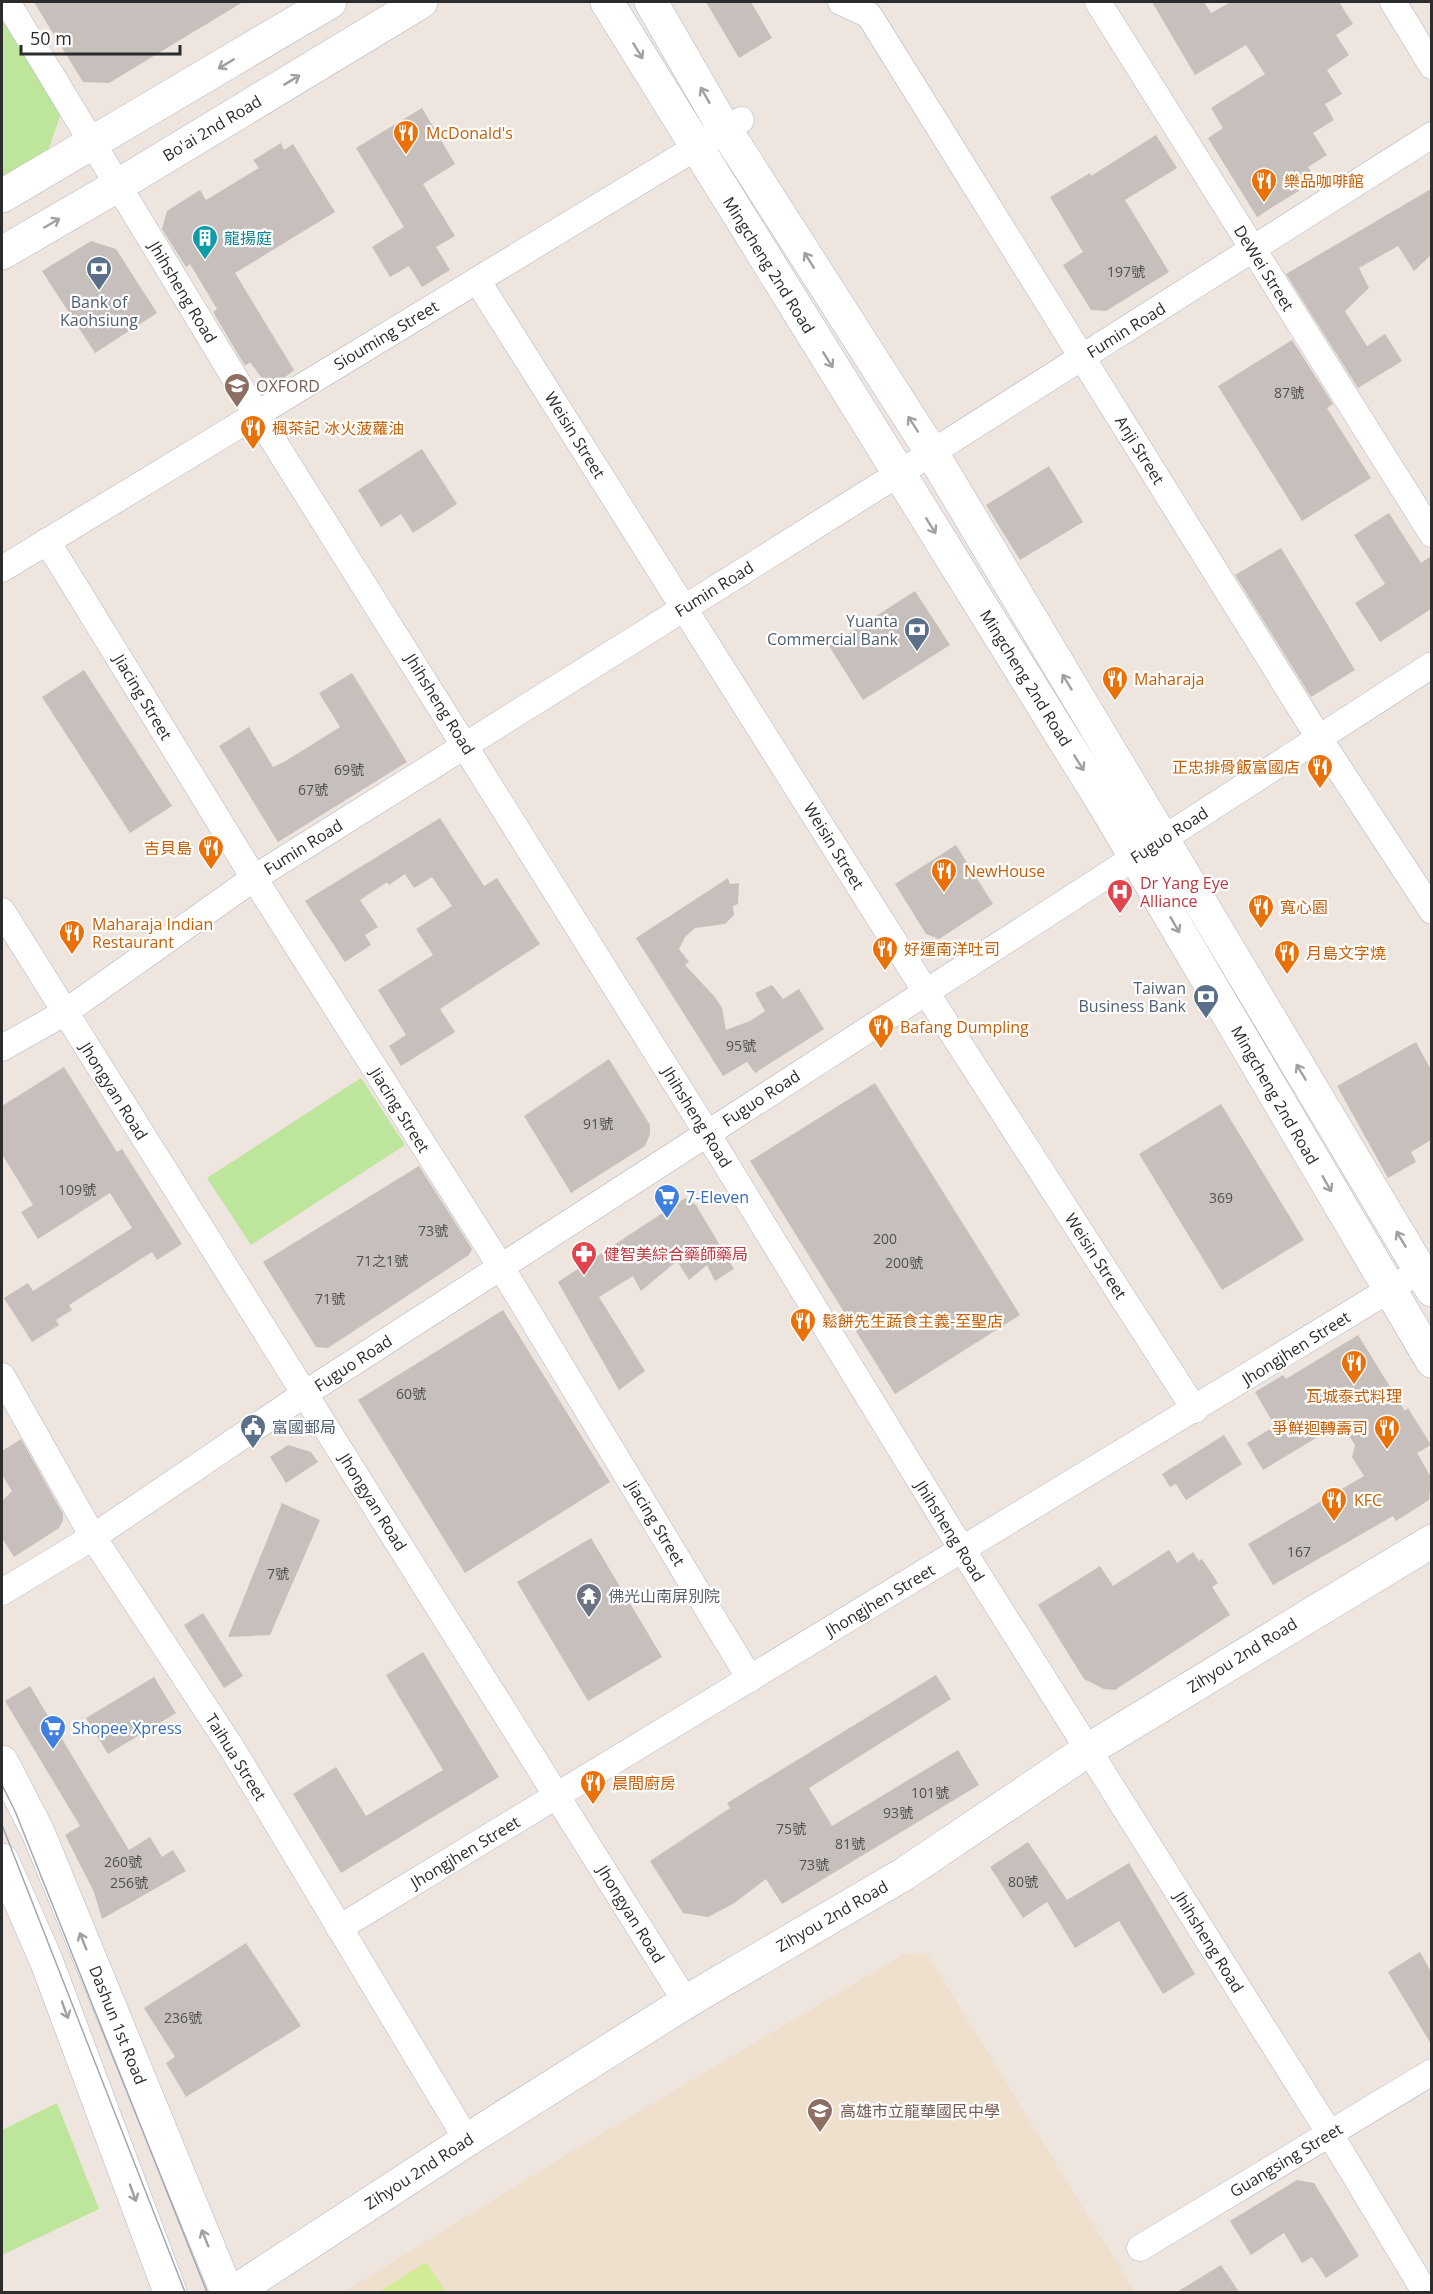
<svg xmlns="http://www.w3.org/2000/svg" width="1433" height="2294" viewBox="0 0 1433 2294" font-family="'Open Sans','Noto Sans TC',sans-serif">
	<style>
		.education { fill: #efe0ce }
		.green { fill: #bde59b }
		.pitch { fill: #d2ec96 }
		.building { fill: #c6bfbb }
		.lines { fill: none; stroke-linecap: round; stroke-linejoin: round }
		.street-casing { stroke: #b2b6c0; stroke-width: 27 }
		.secondary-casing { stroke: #b2b6c0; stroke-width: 34 }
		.street { stroke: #fff; stroke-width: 26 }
		.secondary { stroke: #fff; stroke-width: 33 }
		.tram { stroke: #a1a7b6; stroke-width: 1.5 }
		.oneway { stroke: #a0a0a0 }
		.labels { text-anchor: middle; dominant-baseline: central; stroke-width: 4.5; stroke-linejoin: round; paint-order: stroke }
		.number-label { font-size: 14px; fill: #525150 }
		.street-label { font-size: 16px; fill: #2c2c2c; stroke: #fff }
		.food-label { font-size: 16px; fill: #c56008; stroke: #fff; text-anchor: start }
		.culture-label { font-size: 16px; fill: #0d838f; stroke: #fff; text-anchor: start }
		.service-label { font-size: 16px; fill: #4e5e75; stroke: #fff; text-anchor: end }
		.education-label { font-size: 16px; fill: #785e54; stroke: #fff; text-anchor: start }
		.health-label { font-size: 16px; fill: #be3a42; stroke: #fff; text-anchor: start }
		.shop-label { font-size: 16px; fill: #366cbe; stroke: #fff; text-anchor: start }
		.worship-label { font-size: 16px; fill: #5b616d; stroke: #fff; text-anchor: start }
	</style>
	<rect width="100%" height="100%" fill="#eee5de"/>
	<path class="education" d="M904,1954L928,1955L1135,2292H344L561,2158Z"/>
	<path class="green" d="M2,14L61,113L48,151L2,178Z
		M361,1078L405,1145L251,1245L207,1178Z
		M57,2103L99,2209L2,2255V2130Z"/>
	<path class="pitch" d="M426,2262L446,2292H379Z"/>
	<path class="building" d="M34,2H243L109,83L83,82Z
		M706,2H751L772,38L739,58Z
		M1152,2H1204L1211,13L1231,2H1339L1353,24L1336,35L1349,55L1327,70L1342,94L1325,104L1334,120L1313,133L1327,155L1308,167L1316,180L1257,217L1208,138L1223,128L1211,108L1265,74L1246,45L1195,75Z
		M422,108L455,164L423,184L455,236L436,247L450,270L422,287L409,266L390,277L372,247L404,227L356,148Z
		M1156,135L1177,168L1125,200L1169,272L1106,311L1091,310L1063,265L1083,252L1050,197L1090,173L1091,176Z
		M281,143L284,150L293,144L335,212L235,273L294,370L279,382L270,383L264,381L250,362L245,366L213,312L217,309L190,264L186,267L162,229L167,211L200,190L206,200L259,168L253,160Z
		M1431,189V255L1414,271L1398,246L1359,268L1369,288L1345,311L1367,346L1385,334L1402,361L1358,388L1286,274Z
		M91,241L116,249L157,313L95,353L42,271Z
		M1292,340L1333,404L1327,408L1371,478L1302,521L1218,386Z
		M422,449L457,504L413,533L401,514L381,527L358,490Z
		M1049,466L1083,522L1020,560L986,505Z
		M1389,513L1421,563L1431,556V609L1380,642L1355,603L1385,584L1354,535Z
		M1281,548L1355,670L1311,697L1235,575Z
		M915,591L950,645L863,700L829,646Z
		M84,670L172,806L130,833L42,697Z
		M352,673L407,762L278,842L219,746L249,727L273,767L284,762L340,727L319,693Z
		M440,818L484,886L497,878L540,944L440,1009L455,1032L401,1066L389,1046L406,1035L378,990L433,955L416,929L452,906L432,877L414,888L405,874L389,885L387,882L360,900L378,927L365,935L371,945L345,962L305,901Z
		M956,845L993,904L939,939L926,934L895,884Z
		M728,878L730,884L739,883L738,904L733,906L734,915L725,924L695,928L685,937L679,949L689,962L685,965L714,996L722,1008L726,1030L750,1021L765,1011L755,993L772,985L783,999L799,989L824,1029L755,1073L747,1062L723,1076L636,938Z
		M1416,1042L1431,1070V1140L1411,1152L1416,1162L1388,1178L1337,1086Z
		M609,1059L650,1125V1134L645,1146L571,1193L524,1116Z
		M64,1067L117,1152L122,1149L182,1244L157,1260L152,1252L69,1305L72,1310L56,1320L59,1325L32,1342L4,1298L28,1283L33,1291L132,1228L110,1193L38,1239L21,1212L33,1205L2,1154V1106Z
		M875,1083L1020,1315L895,1394L750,1161Z
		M1221,1104L1304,1240L1222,1290L1139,1154Z
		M419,1166L472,1249L469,1255L328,1348L316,1347L263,1262Z
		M685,1198L696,1205L734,1269L715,1281L707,1265L689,1280L677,1261L641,1291L633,1276L599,1297L645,1371L619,1390L558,1282Z
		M503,1310L610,1482L465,1573L358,1400Z
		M1358,1335L1405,1411L1408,1408L1431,1445L1417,1453L1431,1477L1429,1500L1396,1521L1393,1516L1273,1585L1248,1544L1364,1476L1352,1457L1355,1445L1341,1423L1263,1470L1247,1443L1275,1426L1255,1392L1283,1375L1286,1379Z
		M1224,1435L1242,1464L1186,1500L1176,1484L1170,1487L1162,1474Z
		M21,1439L63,1514V1520L59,1528L14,1557L2,1538V1501L12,1491L2,1475V1451Z
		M288,1445L311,1452L318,1462L286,1483L270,1457Z
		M282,1503L320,1520L270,1635L228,1637Z
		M591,1538L662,1657L588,1701L517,1582Z
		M1169,1550L1177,1563L1193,1552L1199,1561L1202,1559L1218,1583L1212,1587L1230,1615L1115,1690L1104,1689L1084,1679L1038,1605L1100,1566L1113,1586Z
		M203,1613L243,1676L224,1688L184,1625Z
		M423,1652L499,1777L341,1873L293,1794L336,1767L366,1816L443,1770L386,1675Z
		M936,1675L951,1699L809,1788L832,1826L958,1750L979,1785L782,1904L766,1879L733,1904L708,1917L683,1913L650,1861L730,1808L727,1803Z
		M154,1677L176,1713L108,1754L86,1718Z
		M30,1686L129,1850L150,1837L162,1857L173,1850L186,1871L102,1919L94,1892L65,1835L80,1826L5,1701Z
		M1028,1842L1067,1900L1129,1863L1195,1974L1163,1994L1119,1921L1075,1948L1047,1902L1023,1918L990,1867Z
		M246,1943L301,2026L186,2097L166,2063L175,2057L144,2008Z
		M1420,1952L1431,1972V2044L1388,1972Z
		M1297,2180L1314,2183L1359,2256L1326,2278L1312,2257L1302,2263L1284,2233L1251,2255L1230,2221Z
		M1221,2265L1239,2292H1177Z"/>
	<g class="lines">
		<defs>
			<path id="street" d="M7,2L256,413L707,1133L950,1530L1330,2134L1425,2292
				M841,2L869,15L1319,738L1432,911
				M1098,2L1432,534
				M1393,2L1432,66
				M477,280L926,992L1195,1410
				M47,541L254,878L501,1267L750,1679
				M2,569L741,120
				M2,911L686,2002
				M2,1048L64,1013L254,878L898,474L1432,135
				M2,1376L93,1537L233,1750L467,2140
				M2,1592L93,1537L306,1393L1432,665
				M339,1928L1420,1271
				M1140,2248L1432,2072"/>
			<path id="secondary" d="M607,2L1104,804L1432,1361
				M651,2L718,118L932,453L1432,1290
				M2,196L330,2
				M2,253L117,186L421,2
				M2,1762L38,1832L227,2292
				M2,1860L46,1960L170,2292
				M234,2292L467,2140L686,2002L904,1874L1088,1750L1432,1541"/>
		</defs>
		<use href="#street" class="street-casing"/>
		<use href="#secondary" class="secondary-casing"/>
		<use href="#street" class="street"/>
		<use href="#secondary" class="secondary"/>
		<path class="tram" d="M2,1785L15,1811L207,2292
			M2,1825L185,2292"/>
	</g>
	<defs><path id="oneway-shaft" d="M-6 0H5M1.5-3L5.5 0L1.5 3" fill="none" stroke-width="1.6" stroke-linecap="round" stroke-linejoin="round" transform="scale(1.5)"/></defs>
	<g class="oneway">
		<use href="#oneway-shaft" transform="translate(638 51) rotate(59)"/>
		<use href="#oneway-shaft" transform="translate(226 64) rotate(149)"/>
		<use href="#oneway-shaft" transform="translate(292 80) rotate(-31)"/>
		<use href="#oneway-shaft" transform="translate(705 95) rotate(-120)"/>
		<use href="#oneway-shaft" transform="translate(52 223) rotate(-30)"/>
		<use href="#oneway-shaft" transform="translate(809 260) rotate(-122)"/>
		<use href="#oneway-shaft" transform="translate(828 360) rotate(58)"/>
		<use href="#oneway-shaft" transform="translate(913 424) rotate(-123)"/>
		<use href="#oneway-shaft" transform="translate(931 526) rotate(58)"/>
		<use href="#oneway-shaft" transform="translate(1067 682) rotate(-121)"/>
		<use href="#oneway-shaft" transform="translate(1079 763) rotate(58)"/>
		<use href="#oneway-shaft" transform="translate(1175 925) rotate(60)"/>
		<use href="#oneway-shaft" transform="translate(1301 1072) rotate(-121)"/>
		<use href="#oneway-shaft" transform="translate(1327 1184) rotate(60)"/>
		<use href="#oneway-shaft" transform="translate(1401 1239) rotate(-121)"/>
		<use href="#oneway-shaft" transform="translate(83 1941) rotate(-112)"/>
		<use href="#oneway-shaft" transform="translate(65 2010) rotate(70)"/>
		<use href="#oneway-shaft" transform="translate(133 2193) rotate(70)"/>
		<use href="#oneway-shaft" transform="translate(205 2238) rotate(-112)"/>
	</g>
	<defs>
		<symbol id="restaurant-pin" viewBox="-11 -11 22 30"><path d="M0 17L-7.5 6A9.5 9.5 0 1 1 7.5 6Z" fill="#e8710a" stroke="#fff"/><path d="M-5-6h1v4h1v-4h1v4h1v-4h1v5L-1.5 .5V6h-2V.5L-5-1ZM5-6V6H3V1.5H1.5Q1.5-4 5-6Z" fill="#fff"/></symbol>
		<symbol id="building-pin" viewBox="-11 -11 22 30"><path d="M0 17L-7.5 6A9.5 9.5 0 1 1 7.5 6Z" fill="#0f9aa8" stroke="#fff"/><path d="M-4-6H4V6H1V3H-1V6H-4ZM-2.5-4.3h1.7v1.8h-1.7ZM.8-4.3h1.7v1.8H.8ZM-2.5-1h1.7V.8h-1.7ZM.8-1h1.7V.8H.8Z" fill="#fff"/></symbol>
		<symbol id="bank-pin" viewBox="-11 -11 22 30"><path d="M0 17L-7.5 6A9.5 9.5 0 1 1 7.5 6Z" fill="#5c6f8a" stroke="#fff"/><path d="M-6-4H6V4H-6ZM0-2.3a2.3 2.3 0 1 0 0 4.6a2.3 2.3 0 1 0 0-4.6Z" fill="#fff"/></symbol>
		<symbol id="school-pin" viewBox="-11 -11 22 30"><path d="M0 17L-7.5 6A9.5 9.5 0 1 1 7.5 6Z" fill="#8d6e63" stroke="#fff"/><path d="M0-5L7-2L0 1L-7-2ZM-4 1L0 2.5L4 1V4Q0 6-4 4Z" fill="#fff"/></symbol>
		<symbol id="hospital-pin" viewBox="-11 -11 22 30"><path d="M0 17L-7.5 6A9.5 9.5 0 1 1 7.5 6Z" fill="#e0444e" stroke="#fff"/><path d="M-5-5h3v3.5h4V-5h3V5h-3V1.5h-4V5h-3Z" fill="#fff"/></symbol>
		<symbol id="supermarket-pin" viewBox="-11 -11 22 30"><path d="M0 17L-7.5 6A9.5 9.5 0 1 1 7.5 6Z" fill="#3f7fe0" stroke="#fff"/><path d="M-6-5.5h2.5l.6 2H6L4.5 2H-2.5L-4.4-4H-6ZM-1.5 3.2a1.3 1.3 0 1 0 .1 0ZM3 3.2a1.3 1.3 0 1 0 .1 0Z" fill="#fff"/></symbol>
		<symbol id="pharmacy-pin" viewBox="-11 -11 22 30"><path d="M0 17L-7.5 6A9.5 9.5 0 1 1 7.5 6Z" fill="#e0444e" stroke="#fff"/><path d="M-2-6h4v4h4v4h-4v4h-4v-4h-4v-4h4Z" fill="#fff"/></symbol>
		<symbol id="civic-pin" viewBox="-11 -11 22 30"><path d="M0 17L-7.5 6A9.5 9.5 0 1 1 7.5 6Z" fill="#5c6f8a" stroke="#fff"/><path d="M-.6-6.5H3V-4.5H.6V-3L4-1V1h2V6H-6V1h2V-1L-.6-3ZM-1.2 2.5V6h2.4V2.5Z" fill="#fff"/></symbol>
		<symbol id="temple-pin" viewBox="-11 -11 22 30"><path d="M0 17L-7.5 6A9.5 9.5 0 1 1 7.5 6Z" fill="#6b7280" stroke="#fff"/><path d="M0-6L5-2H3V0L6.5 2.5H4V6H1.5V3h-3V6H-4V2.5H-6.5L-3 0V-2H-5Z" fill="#fff"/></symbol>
	</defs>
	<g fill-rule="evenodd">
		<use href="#restaurant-pin" x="391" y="118" width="30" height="40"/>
		<use href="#restaurant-pin" x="1249" y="166" width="30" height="40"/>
		<use href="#building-pin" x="190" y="223" width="30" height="40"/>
		<use href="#bank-pin" x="84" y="254" width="30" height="40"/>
		<use href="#school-pin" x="222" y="371" width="30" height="40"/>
		<use href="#restaurant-pin" x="238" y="413" width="30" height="40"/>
		<use href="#bank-pin" x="902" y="615" width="30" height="40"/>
		<use href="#restaurant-pin" x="1100" y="664" width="30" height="40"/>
		<use href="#restaurant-pin" x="1305" y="752" width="30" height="40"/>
		<use href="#restaurant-pin" x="196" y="833" width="30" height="40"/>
		<use href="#restaurant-pin" x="929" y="856" width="30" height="40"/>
		<use href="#hospital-pin" x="1105" y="877" width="30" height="40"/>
		<use href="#restaurant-pin" x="1246" y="892" width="30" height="40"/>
		<use href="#restaurant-pin" x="57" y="918" width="30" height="40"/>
		<use href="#restaurant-pin" x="870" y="934" width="30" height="40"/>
		<use href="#restaurant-pin" x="1272" y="938" width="30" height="40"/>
		<use href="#bank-pin" x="1191" y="982" width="30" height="40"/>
		<use href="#restaurant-pin" x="866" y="1012" width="30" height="40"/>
		<use href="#supermarket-pin" x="652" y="1182" width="30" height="40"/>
		<use href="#pharmacy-pin" x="569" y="1239" width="30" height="40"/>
		<use href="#restaurant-pin" x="788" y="1306" width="30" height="40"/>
		<use href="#restaurant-pin" x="1339" y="1348" width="30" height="40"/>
		<use href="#civic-pin" x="238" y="1412" width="30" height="40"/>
		<use href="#restaurant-pin" x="1372" y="1413" width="30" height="40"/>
		<use href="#restaurant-pin" x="1319" y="1485" width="30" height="40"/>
		<use href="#temple-pin" x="574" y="1581" width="30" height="40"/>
		<use href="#supermarket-pin" x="38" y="1713" width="30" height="40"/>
		<use href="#restaurant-pin" x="578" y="1768" width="30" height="40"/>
		<use href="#school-pin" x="805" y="2096" width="30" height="40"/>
	</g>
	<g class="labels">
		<g class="number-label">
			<text x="1126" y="271">197號</text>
			<text x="1289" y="392">87號</text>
			<text x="349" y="769">69號</text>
			<text x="313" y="789">67號</text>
			<text x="741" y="1045">95號</text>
			<text x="598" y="1123">91號</text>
			<text x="77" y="1189">109號</text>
			<text x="1221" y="1197">369</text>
			<text x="433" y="1230">73號</text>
			<text x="885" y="1238">200</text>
			<text x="382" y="1260">71之1號</text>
			<text x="904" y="1262">200號</text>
			<text x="330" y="1298">71號</text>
			<text x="411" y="1393">60號</text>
			<text x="1299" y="1551">167</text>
			<text x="278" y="1573">7號</text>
			<text x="930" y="1792">101號</text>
			<text x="898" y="1812">93號</text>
			<text x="791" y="1828">75號</text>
			<text x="850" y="1843">81號</text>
			<text x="123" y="1861">260號</text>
			<text x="814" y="1864">73號</text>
			<text x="1023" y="1881">80號</text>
			<text x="129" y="1882">256號</text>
			<text x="183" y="2017">236號</text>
		</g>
		<g class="street-label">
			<text transform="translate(212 128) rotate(-31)">Bo'ai 2nd Road</text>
			<text transform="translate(769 265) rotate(58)">Mingcheng 2nd Road</text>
			<text transform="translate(1264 268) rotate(58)">DeWei Street</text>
			<text transform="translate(183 292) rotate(59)">Jhihsheng Road</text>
			<text transform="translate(1126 330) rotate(-32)">Fumin Road</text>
			<text transform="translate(386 335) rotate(-31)">Siouming Street</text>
			<text transform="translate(575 435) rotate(58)">Weisin Street</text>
			<text transform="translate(1140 450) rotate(58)">Anji Street</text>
			<text transform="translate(714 589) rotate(-32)">Fumin Road</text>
			<text transform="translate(1026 678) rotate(58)">Mingcheng 2nd Road</text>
			<text transform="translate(143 697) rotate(59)">Jiacing Street</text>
			<text transform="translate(440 704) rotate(58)">Jhihsheng Road</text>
			<text transform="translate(1169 835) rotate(-33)">Fuguo Road</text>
			<text transform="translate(834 846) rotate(58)">Weisin Street</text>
			<text transform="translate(303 847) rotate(-32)">Fumin Road</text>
			<text transform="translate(114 1091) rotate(58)">Jhongyan Road</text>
			<text transform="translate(1275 1095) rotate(60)">Mingcheng 2nd Road</text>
			<text transform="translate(761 1098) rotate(-33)">Fuguo Road</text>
			<text transform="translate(400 1110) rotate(58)">Jiacing Street</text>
			<text transform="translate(697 1117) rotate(58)">Jhihsheng Road</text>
			<text transform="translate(1096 1256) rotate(57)">Weisin Street</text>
			<text transform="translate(1296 1348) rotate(-32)">Jhongjhen Street</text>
			<text transform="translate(353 1363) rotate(-33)">Fuguo Road</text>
			<text transform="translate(373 1502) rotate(58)">Jhongyan Road</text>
			<text transform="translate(656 1523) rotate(59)">Jiacing Street</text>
			<text transform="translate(950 1531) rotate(58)">Jhihsheng Road</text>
			<text transform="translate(880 1600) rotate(-31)">Jhongjhen Street</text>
			<text transform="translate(1242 1655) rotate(-32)">Zihyou 2nd Road</text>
			<text transform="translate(236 1757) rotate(58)">Taihua Street</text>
			<text transform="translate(465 1852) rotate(-31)">Jhongjhen Street</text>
			<text transform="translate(631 1914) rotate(58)">Jhongyan Road</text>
			<text transform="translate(832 1916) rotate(-30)">Zihyou 2nd Road</text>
			<text transform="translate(1209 1942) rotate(58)">Jhihsheng Road</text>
			<text transform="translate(118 2025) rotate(68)">Dashun 1st Road</text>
			<text transform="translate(1286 2160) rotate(-31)">Guangsing Street</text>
			<text transform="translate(419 2171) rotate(-33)">Zihyou 2nd Road</text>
		</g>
		<g class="food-label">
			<text x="426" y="133">McDonald's</text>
			<text x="1284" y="181">樂品咖啡館</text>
			<text x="272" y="428">楓茶記 冰火菠蘿油</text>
			<text x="1134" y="679">Maharaja</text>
			<text x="1300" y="767" text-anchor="end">正忠排骨飯富國店</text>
			<text x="192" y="848" text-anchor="end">吉貝島</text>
			<text x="964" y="871">NewHouse</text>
			<text x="1280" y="907">寬心園</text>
			<text x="92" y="924">Maharaja Indian<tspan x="92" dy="18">Restaurant</tspan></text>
			<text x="904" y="949">好運南洋吐司</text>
			<text x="1306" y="953">月島文字燒</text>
			<text x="900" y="1027">Bafang Dumpling</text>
			<text x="822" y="1321">鬆餅先生蔬食主義-至聖店</text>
			<text x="1354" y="1396" text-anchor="middle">瓦城泰式料理</text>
			<text x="1368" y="1428" text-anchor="end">爭鮮迴轉壽司</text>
			<text x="1354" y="1500">KFC</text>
			<text x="612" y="1783">晨間廚房</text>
		</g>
		<g class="culture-label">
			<text x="224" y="238">龍揚庭</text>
		</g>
		<g class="service-label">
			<text x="99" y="302" text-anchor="middle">Bank of<tspan x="99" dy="18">Kaohsiung</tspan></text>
			<text x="898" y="621">Yuanta<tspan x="898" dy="18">Commercial Bank</tspan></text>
			<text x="1186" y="988">Taiwan<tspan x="1186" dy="18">Business Bank</tspan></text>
			<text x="272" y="1427" text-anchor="start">富國郵局</text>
		</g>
		<g class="education-label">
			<text x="256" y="386">OXFORD</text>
			<text x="840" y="2111">高雄市立龍華國民中學</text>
		</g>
		<g class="health-label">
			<text x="1140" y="883">Dr Yang Eye<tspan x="1140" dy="18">Alliance</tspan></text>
			<text x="604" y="1254">健智美綜合藥師藥局</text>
		</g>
		<g class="shop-label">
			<text x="686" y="1197">7-Eleven</text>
			<text x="72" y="1728">Shopee Xpress</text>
		</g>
		<g class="worship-label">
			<text x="608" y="1596">佛光山南屏別院</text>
		</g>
	</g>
	<rect width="1433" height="2294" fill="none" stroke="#2c2c2c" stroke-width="6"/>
	<path d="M21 45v9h159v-9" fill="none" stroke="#2c2c2c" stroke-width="3"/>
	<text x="30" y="45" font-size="18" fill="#2c2c2c" stroke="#ffffff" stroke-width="4.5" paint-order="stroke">50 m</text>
</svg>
